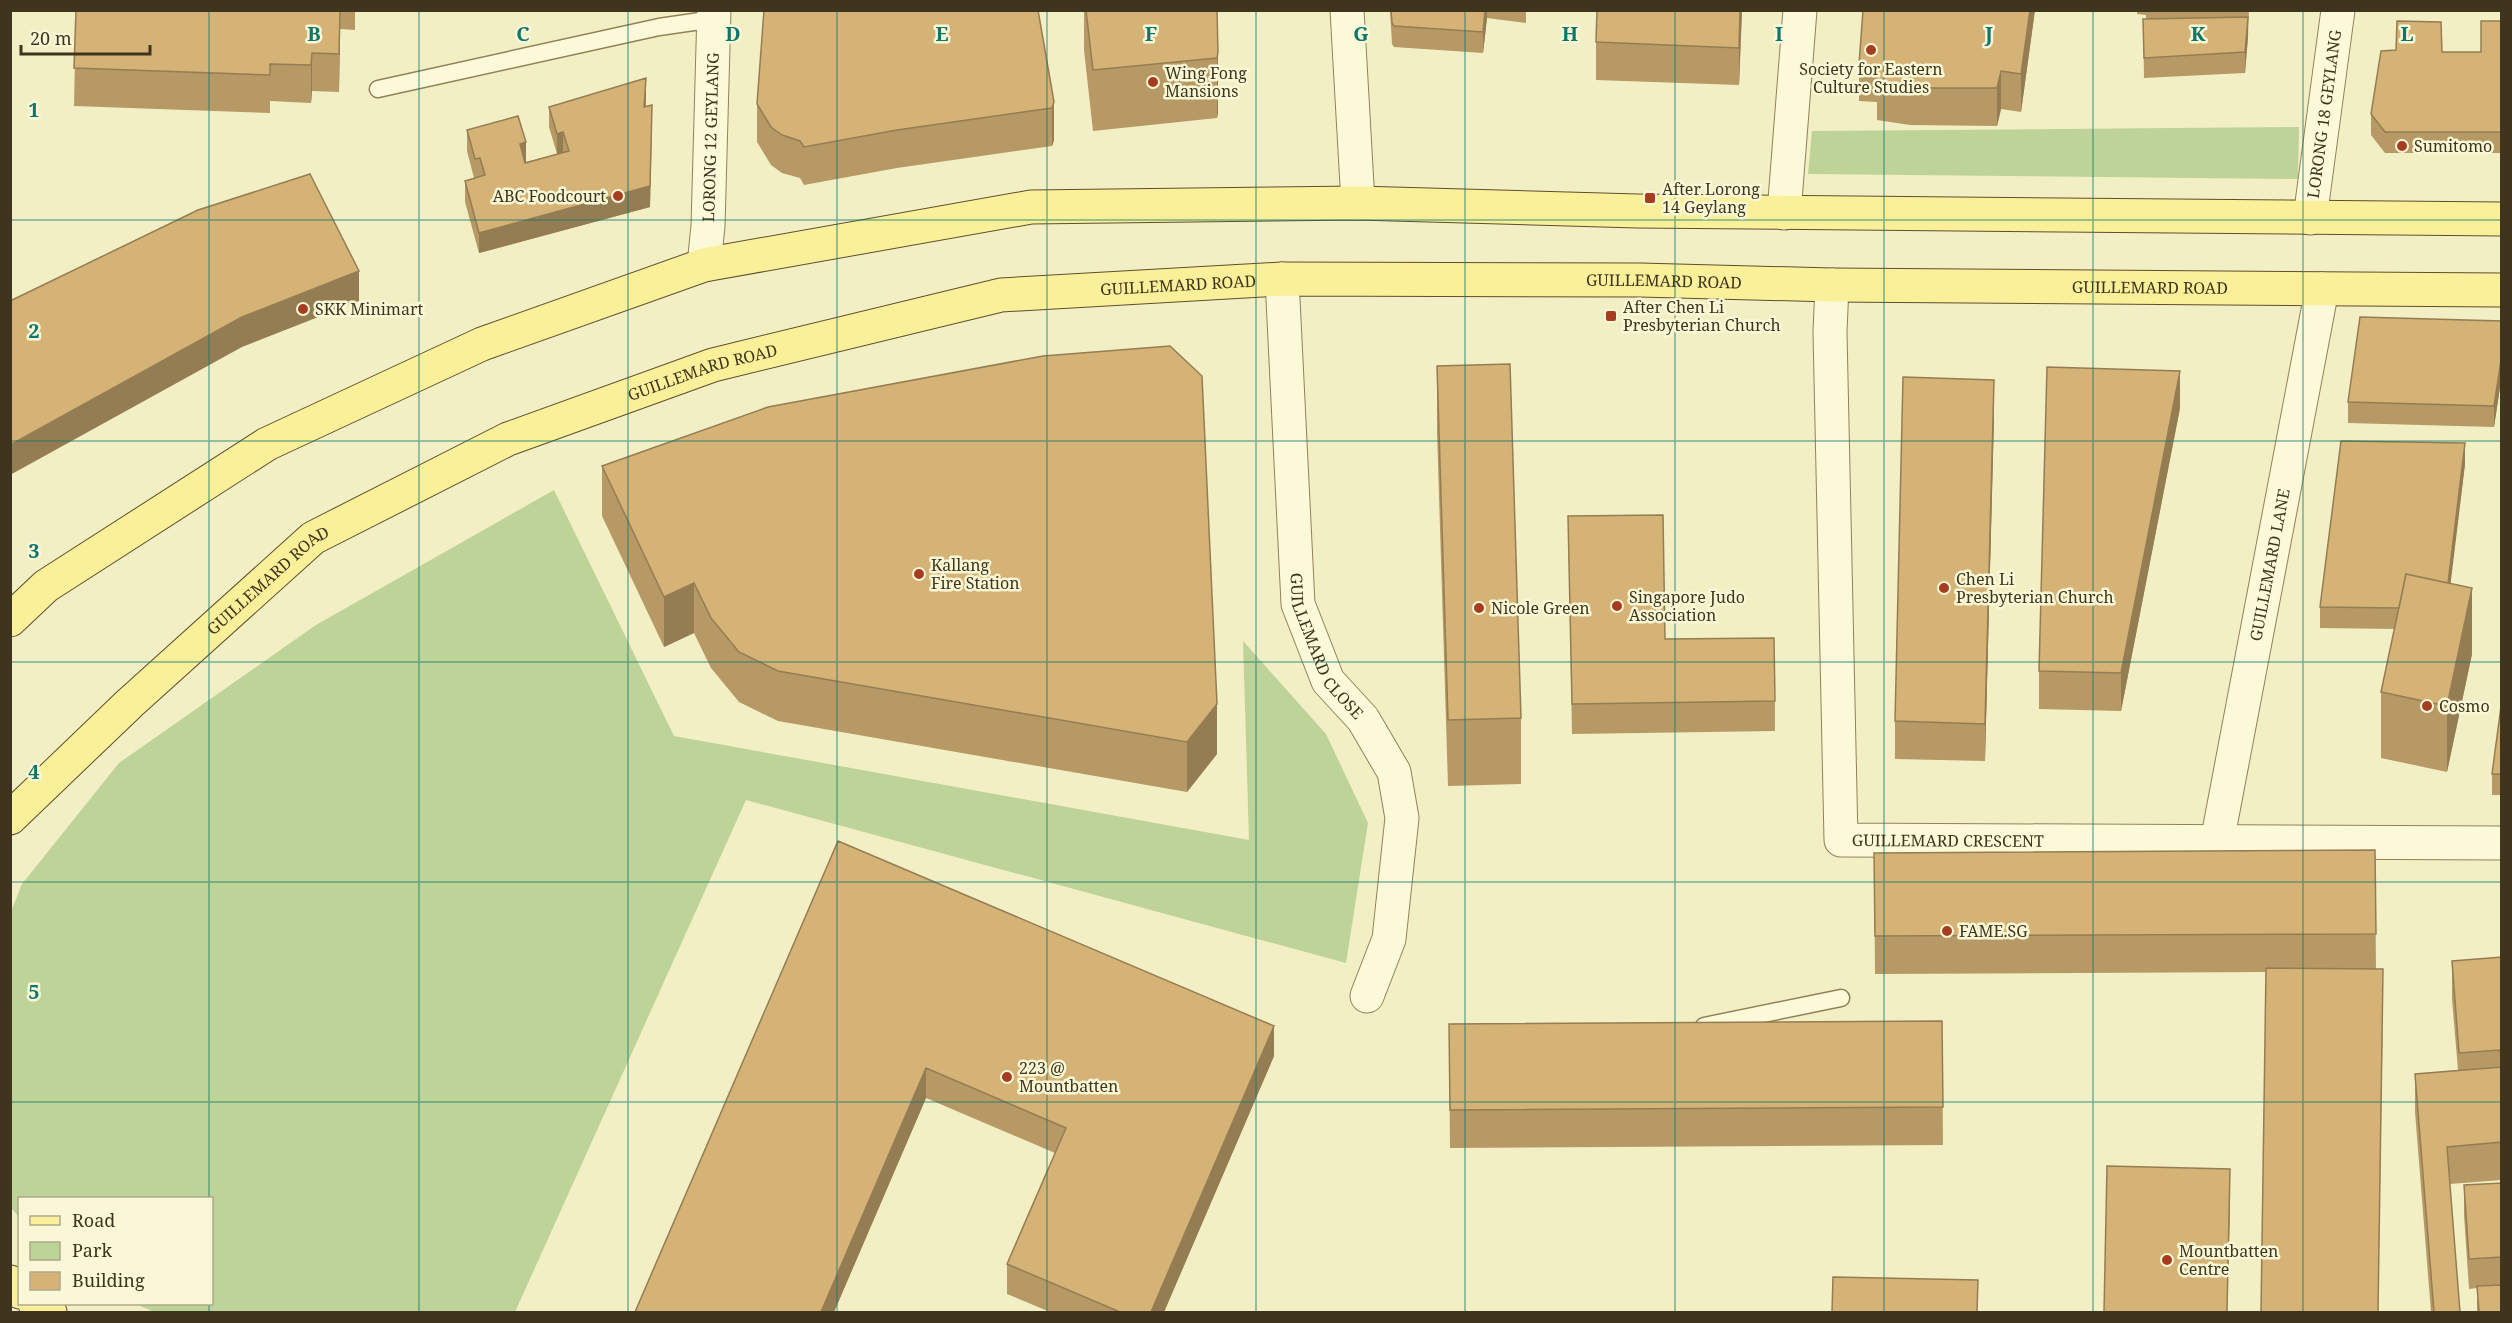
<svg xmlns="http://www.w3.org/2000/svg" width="2512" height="1323" viewBox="0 0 2512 1323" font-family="'Noto Serif',serif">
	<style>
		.green { fill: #bed397 }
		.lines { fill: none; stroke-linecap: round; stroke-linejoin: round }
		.service-casing { stroke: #908258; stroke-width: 19 }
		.minor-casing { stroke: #908258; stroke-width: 35 }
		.primary-casing { stroke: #5e4e2d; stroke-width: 35 }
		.service { stroke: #fcf9d9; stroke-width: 16 }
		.minor { stroke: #fcf9d9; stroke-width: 33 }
		.primary { stroke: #f9f099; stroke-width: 33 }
		.wall { fill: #b79965 }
		.shaded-wall { fill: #957d53 }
		.building { fill: #d5b276; stroke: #957d53; stroke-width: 1.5 }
		.grid { fill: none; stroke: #0f766e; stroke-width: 1.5; stroke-opacity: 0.55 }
		.poi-dot { fill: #a63d21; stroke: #f9f7d5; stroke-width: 2 }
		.labels { text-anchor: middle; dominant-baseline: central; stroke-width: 5; stroke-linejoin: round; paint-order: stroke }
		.poi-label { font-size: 16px; fill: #3f351e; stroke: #f9f7d5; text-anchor: start }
		.street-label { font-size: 16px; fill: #3f351e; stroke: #f9f7d5 }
		.grid-label { font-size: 20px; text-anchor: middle; font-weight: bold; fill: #0f766e; stroke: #f9f7d5; stroke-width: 5; stroke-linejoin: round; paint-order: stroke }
	</style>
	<rect width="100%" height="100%" fill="#f3efc4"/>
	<path class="green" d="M2299,127L2298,179L1808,174L1812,131Z
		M554,490L674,736L1249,840L1243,641L1326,734L1368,823L1346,963L746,800L515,1312H154L136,1304H212V1198H20L19,1217L11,1208L10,914L22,884L119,763L316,625Z"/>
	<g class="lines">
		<defs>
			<path id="service" d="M378,89L659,27L714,19
				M1704,1026L1841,998"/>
			<g id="minor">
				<path d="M1347,10L1358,203"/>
				<path d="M1784,213L1800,10"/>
				<path id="s1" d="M2310,218L2338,10"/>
				<path id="s2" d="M704,265L708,226L714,10"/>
				<path id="s3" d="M1282,279L1298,604L1328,681L1363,719L1394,772L1402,818L1389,939L1367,996"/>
				<path id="s4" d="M1832,285L1830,332L1841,840L2502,843"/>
				<path id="s5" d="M2217,842L2322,289"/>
			</g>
			<g id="primary">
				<path d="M10,620L46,586L267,444L482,344L704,265L1031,207L1358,203L1637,211L2502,219"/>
				<path id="s6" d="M10,818L130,703L313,538L508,439L713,365L1001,295L1282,279L1640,280L1832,285L2502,290"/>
				<path d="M10,1282L20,1292"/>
				<path d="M35,1304L50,1312"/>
			</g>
		</defs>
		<use href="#service" class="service-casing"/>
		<use href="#minor" class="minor-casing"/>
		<use href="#primary" class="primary-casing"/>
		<use href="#service" class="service"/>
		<use href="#minor" class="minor"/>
		<use href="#primary" class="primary"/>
	</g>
	<path class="wall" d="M76,10H355V30L340,29L339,92L312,91L311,103L270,101V113L74,106Z
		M1084,10H1217L1218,113L1217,118L1093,131L1084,50Z
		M1390,10H1526V23L1487,18L1483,53L1394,47L1392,44Z
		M1742,10L1739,85L1596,80V42Z
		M1863,10H2035L2021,112L2001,109L1997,126L1910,125L1877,120V102L1859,101V64Z
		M2137,10H2249L2248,37L2245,73L2144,78L2143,19H2146V15L2137,14Z
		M2502,21V153H2385L2371,135V114L2442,52H2481Z
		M646,98V107L652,126L650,207L479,253L465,202V181L474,178L467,151V130L526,162L557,154L549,127V107Z
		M1054,102V140L1052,146L897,168L804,185L800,178L782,173L771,165L757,142V104Z
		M2502,321V374L2494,427L2348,423V402Z
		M1437,366L1521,718V784L1448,786L1437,432Z
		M2180,408L2121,711L2039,709V671Z
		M1994,417L1985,761L1895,759V721Z
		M2465,464L2450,584L2472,654L2447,772L2381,758V692L2395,629L2320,628V607Z
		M602,466L1217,754L1187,792L778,721L739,702L711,668L694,633L664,647L602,516Z
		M1568,516L1665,639L1775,701V731L1572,734Z
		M2502,699V795H2492V774Z
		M838,841L1274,1056L1164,1312H1050L1007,1294V1264L1055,1153L926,1098L834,1312H635Z
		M2375,850L2376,969L2383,1007L2378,1312H2261L2266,972L1875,974L1874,853Z
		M2502,957V1180L2450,1184L2460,1312H2431L2415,1112V1074L2458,1070L2452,999V961Z
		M1942,1021L1943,1145L1450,1148L1449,1024Z
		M2502,1183V1312H2477V1288L2469,1289L2464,1215V1185Z"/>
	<path class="shaded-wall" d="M340,10V29L339,92V54Z
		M1485,10H1487V18L1483,53V32Z
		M1740,10H1742L1739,85V48Z
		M2030,10H2035L2021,112V74Z
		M2248,17V37L2245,73V52Z
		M1218,52V113L1217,118V58Z
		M312,53V91L311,103V65Z
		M2001,71V109L1997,126V88Z
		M646,78V98L644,128V107Z
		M1054,102V140L1052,146V108Z
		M652,105L650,207L479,253V233Z
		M563,132V153L557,154V134Z
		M526,142V163L520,165V144Z
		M359,271V301L242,347L10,475V445L242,317Z
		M2502,353V374L2494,427V406Z
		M2180,371V408L2121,711V673Z
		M1994,380V417L1985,761V724Z
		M2465,443V464L2445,630V609Z
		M694,583V633L664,647V597Z
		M2472,588V654L2447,772V706Z
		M1217,704V754L1187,792V742Z
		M1274,1026V1056L1164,1312H1151Z
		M926,1068V1098L834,1312H821Z
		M2230,1169V1207L2227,1312Z"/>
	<path class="building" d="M76,10H340L339,54L312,53L311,65L270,64V75L74,68Z
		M764,10H1038L1054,102L1052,108L897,130L804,147L800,141L782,135L771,127L757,104Z
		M1086,10H1217L1218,52L1217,58L1093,70Z
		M1391,10H1485L1483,32L1394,26L1392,23Z
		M1597,10H1740L1739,48L1596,42Z
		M1863,10H2030L2021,74L2001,71L1997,88H1910L1877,83V65L1859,64Z
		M2248,17L2245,52L2144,58L2143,19Z
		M2397,21L2441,22L2442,52H2481V21H2502V132H2385L2371,114L2381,51L2396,50Z
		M646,78L644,107L652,105L650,186L479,233L465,181L485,175L480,158L475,159L467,130L518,116L526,142L520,144L525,163L569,151L563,132L557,134L549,107Z
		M310,174L359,271L242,317L10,445V301L198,210Z
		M2360,317L2502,321V353L2494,406L2348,402Z
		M1170,346L1202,376L1217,704L1187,742L778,671L739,652L711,618L694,583L664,597L602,466L768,407L1043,356Z
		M1510,364L1521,718L1448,720L1437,366Z
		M2047,367L2180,371L2121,673L2039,671Z
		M1903,377L1994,380L1985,724L1895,721Z
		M2341,441L2465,443L2448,583L2406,574L2399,608L2320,607Z
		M1663,515L1665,639L1774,638L1775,701L1572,704L1568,516Z
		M2406,574L2472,588L2447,706L2381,692Z
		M2502,699V774H2492Z
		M838,841L1274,1026L1151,1312H1120L1007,1264L1066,1128L926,1068L821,1312H635Z
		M2375,850L2376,934L1875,936L1874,853Z
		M2502,957V1063L2500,1050L2459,1053L2452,961Z
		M2266,968L2383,969L2378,1312H2261Z
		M1942,1021L1943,1107L1450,1110L1449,1024Z
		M2502,1067V1142L2447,1147L2460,1312H2434L2415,1074Z
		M2107,1166L2230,1169L2227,1312H2104Z
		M2502,1183V1257L2469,1259L2464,1185Z
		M1833,1277L1978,1280L1977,1312H1832Z
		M2502,1285V1312H2479L2477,1286Z"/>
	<path class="grid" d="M209,10V1198M419,10V1312M628,10V1312M837,10V1312M1047,10V1312M1256,10V1312M1465,10V1312M1675,10V1312M1884,10V1312M2093,10V1312M2303,10V1312M10,220H2502M10,441H2502M10,662H2502M10,882H2502M10,1102H2502M209,1304V1312"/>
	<g class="poi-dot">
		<circle cx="1871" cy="50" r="6"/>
		<circle cx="1153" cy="82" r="6"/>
		<circle cx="2402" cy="146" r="6"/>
		<circle cx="618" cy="196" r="6"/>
		<rect x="1644" y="192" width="12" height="12" rx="3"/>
		<circle cx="303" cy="309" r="6"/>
		<rect x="1605" y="310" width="12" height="12" rx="3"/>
		<circle cx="919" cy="574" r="6"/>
		<circle cx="1944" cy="588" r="6"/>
		<circle cx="1617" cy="606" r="6"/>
		<circle cx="1479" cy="608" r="6"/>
		<circle cx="2427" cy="706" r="6"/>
		<circle cx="1947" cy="931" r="6"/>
		<circle cx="1007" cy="1077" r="6"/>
		<circle cx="2167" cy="1260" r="6"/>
	</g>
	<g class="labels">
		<g class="poi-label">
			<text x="1871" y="69" text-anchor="middle">Society for Eastern<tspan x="1871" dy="18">Culture Studies</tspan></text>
			<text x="1165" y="73">Wing Fong<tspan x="1165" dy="18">Mansions</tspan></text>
			<text x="2414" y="146">Sumitomo</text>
			<text x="1662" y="189">After Lorong<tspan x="1662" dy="18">14 Geylang</tspan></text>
			<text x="606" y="196" text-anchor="end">ABC Foodcourt</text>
			<text x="1623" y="307">After Chen Li<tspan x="1623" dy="18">Presbyterian Church</tspan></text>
			<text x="315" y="309">SKK Minimart</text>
			<text x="931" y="565">Kallang<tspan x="931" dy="18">Fire Station</tspan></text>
			<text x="1956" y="579">Chen Li<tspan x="1956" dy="18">Presbyterian Church</tspan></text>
			<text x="1629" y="597">Singapore Judo<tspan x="1629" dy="18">Association</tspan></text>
			<text x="1491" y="608">Nicole Green</text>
			<text x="2439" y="706">Cosmo</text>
			<text x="1959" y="931">FAME.SG</text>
			<text x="1019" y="1068">223 @<tspan x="1019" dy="18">Mountbatten</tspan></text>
			<text x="2179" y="1251">Mountbatten<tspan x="2179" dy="18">Centre</tspan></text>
		</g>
		<g class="street-label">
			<text stroke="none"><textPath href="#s1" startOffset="105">LORONG 18 GEYLANG</textPath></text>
			<text stroke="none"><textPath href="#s2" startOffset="128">LORONG 12 GEYLANG</textPath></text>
			<text stroke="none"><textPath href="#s6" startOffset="1809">GUILLEMARD ROAD</textPath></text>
			<text stroke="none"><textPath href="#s6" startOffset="1323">GUILLEMARD ROAD</textPath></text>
			<text stroke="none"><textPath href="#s6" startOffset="2295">GUILLEMARD ROAD</textPath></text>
			<text stroke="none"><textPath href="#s6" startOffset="837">GUILLEMARD ROAD</textPath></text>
			<text stroke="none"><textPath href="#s5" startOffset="282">GUILLEMARD LANE</textPath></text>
			<text stroke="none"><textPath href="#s6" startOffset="351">GUILLEMARD ROAD</textPath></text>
			<text stroke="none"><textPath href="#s3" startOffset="375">GUILLEMARD CLOSE</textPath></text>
			<text stroke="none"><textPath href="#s4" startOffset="662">GUILLEMARD CRESCENT</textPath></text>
		</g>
	</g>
	<g class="grid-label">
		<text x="314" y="41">B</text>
		<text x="523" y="41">C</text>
		<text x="733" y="41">D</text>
		<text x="942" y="41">E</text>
		<text x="1151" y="41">F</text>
		<text x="1361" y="41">G</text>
		<text x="1570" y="41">H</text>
		<text x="1779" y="41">I</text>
		<text x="1989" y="41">J</text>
		<text x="2198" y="41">K</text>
		<text x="2407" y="41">L</text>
		<text x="34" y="117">1</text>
		<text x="34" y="338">2</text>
		<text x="34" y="558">3</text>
		<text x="34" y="779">4</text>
		<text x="34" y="999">5</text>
	</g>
	<rect width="2512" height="1323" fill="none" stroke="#3f351e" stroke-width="24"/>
	<rect x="18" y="1197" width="195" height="108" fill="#f9f7d5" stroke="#afa98c" stroke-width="1.5"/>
	<rect x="30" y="1216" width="30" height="9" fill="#f9f099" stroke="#afa98c" stroke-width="1.5"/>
	<text x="72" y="1227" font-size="18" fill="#3f351e">Road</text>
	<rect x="30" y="1242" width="30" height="18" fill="#bed397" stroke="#afa98c" stroke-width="1.5"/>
	<text x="72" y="1257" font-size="18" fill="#3f351e">Park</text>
	<rect x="30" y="1272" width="30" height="18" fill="#d5b276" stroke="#afa98c" stroke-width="1.5"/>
	<text x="72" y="1287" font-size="18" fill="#3f351e">Building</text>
	<path d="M21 45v9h129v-9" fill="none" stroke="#3f351e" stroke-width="3"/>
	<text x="30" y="45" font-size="18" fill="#3f351e" stroke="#f9f7d5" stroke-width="4.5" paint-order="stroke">20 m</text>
</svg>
